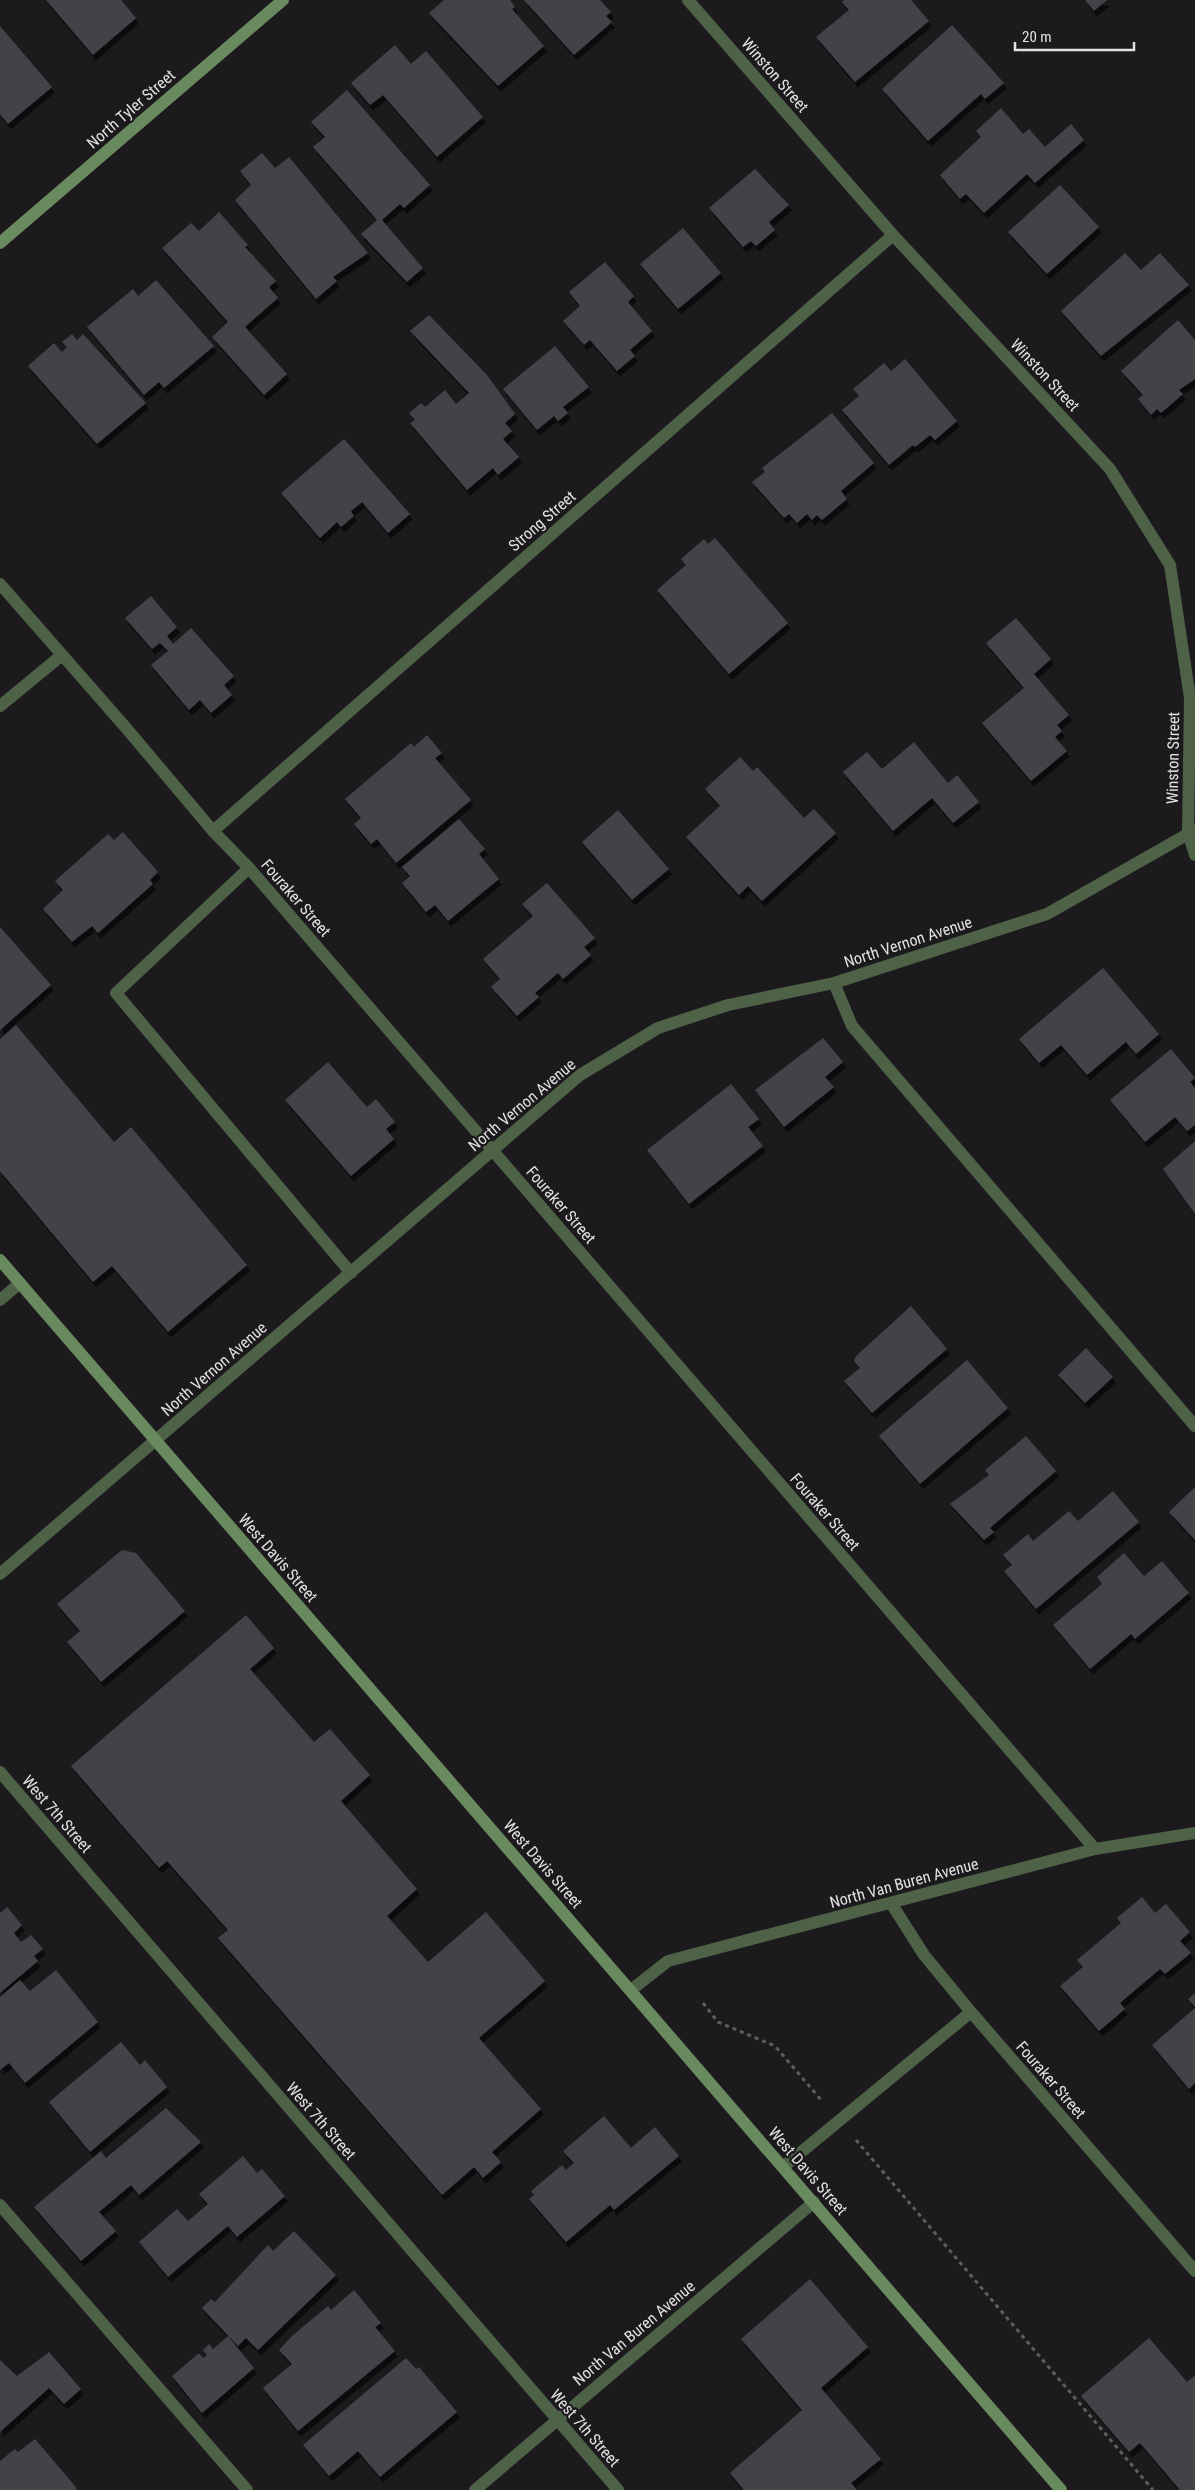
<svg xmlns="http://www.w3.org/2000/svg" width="1195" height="2490" viewBox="0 0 1195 2490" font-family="'Roboto Condensed',sans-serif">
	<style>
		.building { fill: #454246; filter: url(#shadow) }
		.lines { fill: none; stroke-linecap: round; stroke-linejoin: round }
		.path { stroke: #5f5d60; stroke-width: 3; stroke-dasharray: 4 4; stroke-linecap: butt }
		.service { stroke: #4d6247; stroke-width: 12 }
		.minor { stroke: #4d6247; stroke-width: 12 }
		.tertiary { stroke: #4d6247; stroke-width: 12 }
		.secondary { stroke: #698a5f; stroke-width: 12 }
		.labels { text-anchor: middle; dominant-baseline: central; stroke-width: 4.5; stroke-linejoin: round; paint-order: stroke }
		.street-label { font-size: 16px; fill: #e3e1e3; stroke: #1d1a1e }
	</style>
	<defs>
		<filter id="shadow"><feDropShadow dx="3" dy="5.5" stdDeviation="0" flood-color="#0009"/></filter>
	</defs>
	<rect width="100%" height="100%" fill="#1d1a1e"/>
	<path class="building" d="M46,0H121L136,18L93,55Z
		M444,0H510L515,7L512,9L544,46L498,86L429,13Z
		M524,0H600L611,12L606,16L612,22L574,55Z
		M844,0H911L929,21L855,82L816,37L849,10L842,2Z
		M1085,0H1107L1094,11Z
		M952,25L1004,83L985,99L981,94L928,141L882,89Z
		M0,26L52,87L8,124L0,114Z
		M395,45L411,64L426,51L483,117L437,157L383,95L370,105L351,83Z
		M347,90L430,185L404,208L400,204L382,220L423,268L407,282L361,234L377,220L313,147L325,137L311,122Z
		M1001,108L1023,134L1029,129L1045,147L1071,124L1084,140L1035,183L1027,174L984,213L966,194L960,199L940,175L981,137L976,131Z
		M262,153L275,168L289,157L368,253L333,277L337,281L316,299L235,200L251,185L240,171Z
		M755,169L789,205L769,222L775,230L756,246L751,241L743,247L709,208Z
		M1060,185L1099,227L1047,274L1008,232Z
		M219,212L248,245L245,247L276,281L269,287L278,298L245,327L287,374L264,395L212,337L228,322L162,248L191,223L199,231Z
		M683,228L721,273L678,309L640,264Z
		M1125,253L1141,270L1160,253L1189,285L1101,356L1061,311Z
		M605,262L634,296L628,302L652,331L630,350L635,356L617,371L590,340L584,345L563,321L580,306L569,292Z
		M156,280L214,346L164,388L159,382L144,395L87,327L133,289L138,296Z
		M429,315L487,375L515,414L505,423L512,431L503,439L519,457L498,475L493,468L467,490L410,423L415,420L409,413L421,403L425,407L445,390L456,404L469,393L410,331Z
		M1178,320L1195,340V379L1179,390L1183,394L1161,413L1157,409L1151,415L1138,399L1143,395L1121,371Z
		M72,334L77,340L83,334L146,403L97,444L28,366L54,343L62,352L67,347L62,342Z
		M555,346L589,387L563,407L568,413L558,421L554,416L537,430L503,389Z
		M905,359L957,421L935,440L930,435L915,447L913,445L889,465L842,410L859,396L853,389L884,363L891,371Z
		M832,413L874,463L841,491L847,499L822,520L817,515L812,520L807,514L797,523L789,514L784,518L752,482L765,472L762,468Z
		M344,439L410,514L388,533L362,502L351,511L354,516L341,527L337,522L320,538L281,493Z
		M715,538L788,623L729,674L657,590L686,565L681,559L704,539L708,544Z
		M151,596L177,627L167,636L173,644L191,628L234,676L224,685L232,695L211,713L200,700L189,710L151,665L168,651L160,643L152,649L125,618Z
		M1016,618L1051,659L1034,674L1069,715L1057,725L1062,731L1055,737L1067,751L1031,781L982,723L1024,688L986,643Z
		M427,735L442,753L435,758L471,800L396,863L377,839L371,844L354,824L361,818L345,799L411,743L414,747Z
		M914,742L948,783L957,775L979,802L953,823L932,798L893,831L843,772L867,752L882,769Z
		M740,757L753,771L757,767L804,818L814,809L836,833L762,901L748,886L739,895L686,837L720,806L705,789Z
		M618,810L669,869L632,900L582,842Z
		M459,819L485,849L479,854L499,879L448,921L435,905L426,912L402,883L410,876L402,867Z
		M123,832L158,872L150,880L153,884L98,933L92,926L72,942L43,909L63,890L55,881L108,834L114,840Z
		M547,883L595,938L584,947L591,955L563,979L558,973L535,993L539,997L517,1016L491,987L500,979L483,959L533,916L522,904Z
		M0,927L51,985L0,1030Z
		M1103,968L1159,1034L1136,1054L1126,1042L1087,1075L1061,1045L1039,1063L1019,1039Z
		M16,1025L114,1142L131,1127L247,1265L168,1332L112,1266L93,1282L0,1171V1039Z
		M823,1038L843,1062L825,1077L834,1087L784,1127L755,1090Z
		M1171,1049L1195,1078L1190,1082L1195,1088V1125L1187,1131L1175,1117L1145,1142L1110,1100Z
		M328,1062L367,1107L376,1099L395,1122L386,1129L394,1139L351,1176L285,1100Z
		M731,1084L759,1119L748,1127L763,1146L689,1204L647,1150Z
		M1195,1141V1214L1163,1169Z
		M911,1306L947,1349L872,1413L844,1381L860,1368L854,1361L856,1356Z
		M1086,1348L1113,1377L1085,1403L1058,1375Z
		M967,1360L1008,1408L920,1484L879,1436Z
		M1026,1436L1056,1471L990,1528L994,1532L984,1540L950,1504L989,1475L985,1470Z
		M1195,1487V1540L1169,1512Z
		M1113,1491L1139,1522L1036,1609L1004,1571L1012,1565L1003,1555L1028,1534L1033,1541L1069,1511L1078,1521Z
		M122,1550L136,1553L185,1611L101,1682L67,1642L80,1631L57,1604Z
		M1124,1553L1144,1576L1162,1561L1189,1593L1135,1639L1131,1634L1090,1669L1053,1625L1102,1584L1097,1577Z
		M246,1615L274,1648L250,1669L314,1742L330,1729L370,1775L341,1801L417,1889L387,1916L428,1962L486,1912L545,1981L479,2038L541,2109L492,2152L501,2162L483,2178L474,2167L442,2195L218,1938L228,1930L167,1861L159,1868L71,1766Z
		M1142,1897L1155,1913L1166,1904L1190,1932L1180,1941L1191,1953L1165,1974L1160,1969L1120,2003L1125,2009L1099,2031L1060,1986L1083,1967L1077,1960L1121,1923L1117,1918Z
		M7,1907L22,1925L14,1933L21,1942L31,1935L43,1949L34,1956L38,1961L0,1993V1913Z
		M56,1970L98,2022L25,2083L9,2063L0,2070V1997L20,1980L30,1991Z
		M1195,1993V2007L1188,1999Z
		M1195,2008V2083L1189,2089L1152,2045Z
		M121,2042L140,2065L145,2060L167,2087L90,2152L49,2102Z
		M166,2108L201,2142L139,2195L131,2185L99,2212L116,2231L81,2261L34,2207L101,2151L106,2158Z
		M604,2116L631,2148L655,2127L679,2156L614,2210L610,2205L566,2242L529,2199L534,2195L531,2191L562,2165L566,2170L574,2163L563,2151Z
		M243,2156L257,2173L262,2169L285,2196L237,2237L228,2226L168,2277L139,2242L177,2209L188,2221L208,2204L199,2194Z
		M294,2231L336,2275L258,2350L246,2338L238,2346L202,2308L211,2299L215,2302L268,2245L273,2251Z
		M810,2279L868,2347L821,2388L881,2459L851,2483L857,2490H744L730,2473L802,2410L741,2339Z
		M354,2290L381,2323L375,2327L395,2351L298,2431L263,2388L292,2364L279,2350L292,2336L328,2306L331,2310Z
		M228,2336L254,2368L202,2413L172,2376L199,2353L203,2358L207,2355L203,2350L209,2344L213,2349Z
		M1149,2338L1187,2382L1195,2375V2490H1180L1140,2443L1129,2452L1081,2396Z
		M49,2352L81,2389L64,2404L49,2388L0,2432V2360L17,2376Z
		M406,2358L416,2369L419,2367L457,2412L380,2477L358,2451L329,2476L303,2445Z
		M35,2439L75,2486L77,2490H0V2461L15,2449L18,2452Z"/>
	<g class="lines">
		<path class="path" d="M703,2003L718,2022L775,2046L822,2101
			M856,2140L1153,2490"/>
		<path class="service" d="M0,706L62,655
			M249,868L116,993L351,1273
			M834,983L852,1026L1195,1426
			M0,1300L20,1283
			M783,2167L971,2012
			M0,2205L247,2490"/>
		<path class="minor" d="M688,0L893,235L1110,469L1170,565L1190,698L1188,833L1195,855
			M0,584L127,729L213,831L249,868L1095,1849
			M213,831L893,235
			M0,1574L580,1075L658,1028L728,1005L834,983L1047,914L1195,830
			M891,1903L924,1955L971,2012L1195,2271
			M631,1990L668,1961L1095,1849L1195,1833
			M475,2490L814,2202"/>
		<path class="tertiary" d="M0,1772L618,2490"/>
		<path class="secondary" d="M0,243L283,0
			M0,1260L1061,2490"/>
	</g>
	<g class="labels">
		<g class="street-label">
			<text transform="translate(775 75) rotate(49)">Winston Street</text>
			<text transform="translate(131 109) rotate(-41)">North Tyler Street</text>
			<text transform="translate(1045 375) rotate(47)">Winston Street</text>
			<text transform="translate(542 521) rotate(-41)">Strong Street</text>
			<text transform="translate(1173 758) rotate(-89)">Winston Street</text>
			<text transform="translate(296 898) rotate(49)">Fouraker Street</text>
			<text transform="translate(908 942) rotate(-18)">North Vernon Avenue</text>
			<text transform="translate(522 1105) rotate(-40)">North Vernon Avenue</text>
			<text transform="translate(561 1205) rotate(49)">Fouraker Street</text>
			<text transform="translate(214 1369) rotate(-41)">North Vernon Avenue</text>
			<text transform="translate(825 1512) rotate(49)">Fouraker Street</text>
			<text transform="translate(278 1558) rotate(49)">West Davis Street</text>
			<text transform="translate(57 1814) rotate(49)">West 7th Street</text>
			<text transform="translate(543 1864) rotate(49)">West Davis Street</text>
			<text transform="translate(904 1883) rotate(-15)">North Van Buren Avenue</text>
			<text transform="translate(1051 2080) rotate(49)">Fouraker Street</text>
			<text transform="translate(321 2121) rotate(49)">West 7th Street</text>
			<text transform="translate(808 2171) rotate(49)">West Davis Street</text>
			<text transform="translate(634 2333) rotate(-40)">North Van Buren Avenue</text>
			<text transform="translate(585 2428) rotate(49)">West 7th Street</text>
		</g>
	</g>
	<path d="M1015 42v8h119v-8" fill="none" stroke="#e3e1e3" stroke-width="2.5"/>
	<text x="1022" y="42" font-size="15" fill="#e3e1e3" stroke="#1d1a1e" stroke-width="4" paint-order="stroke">20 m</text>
</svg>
